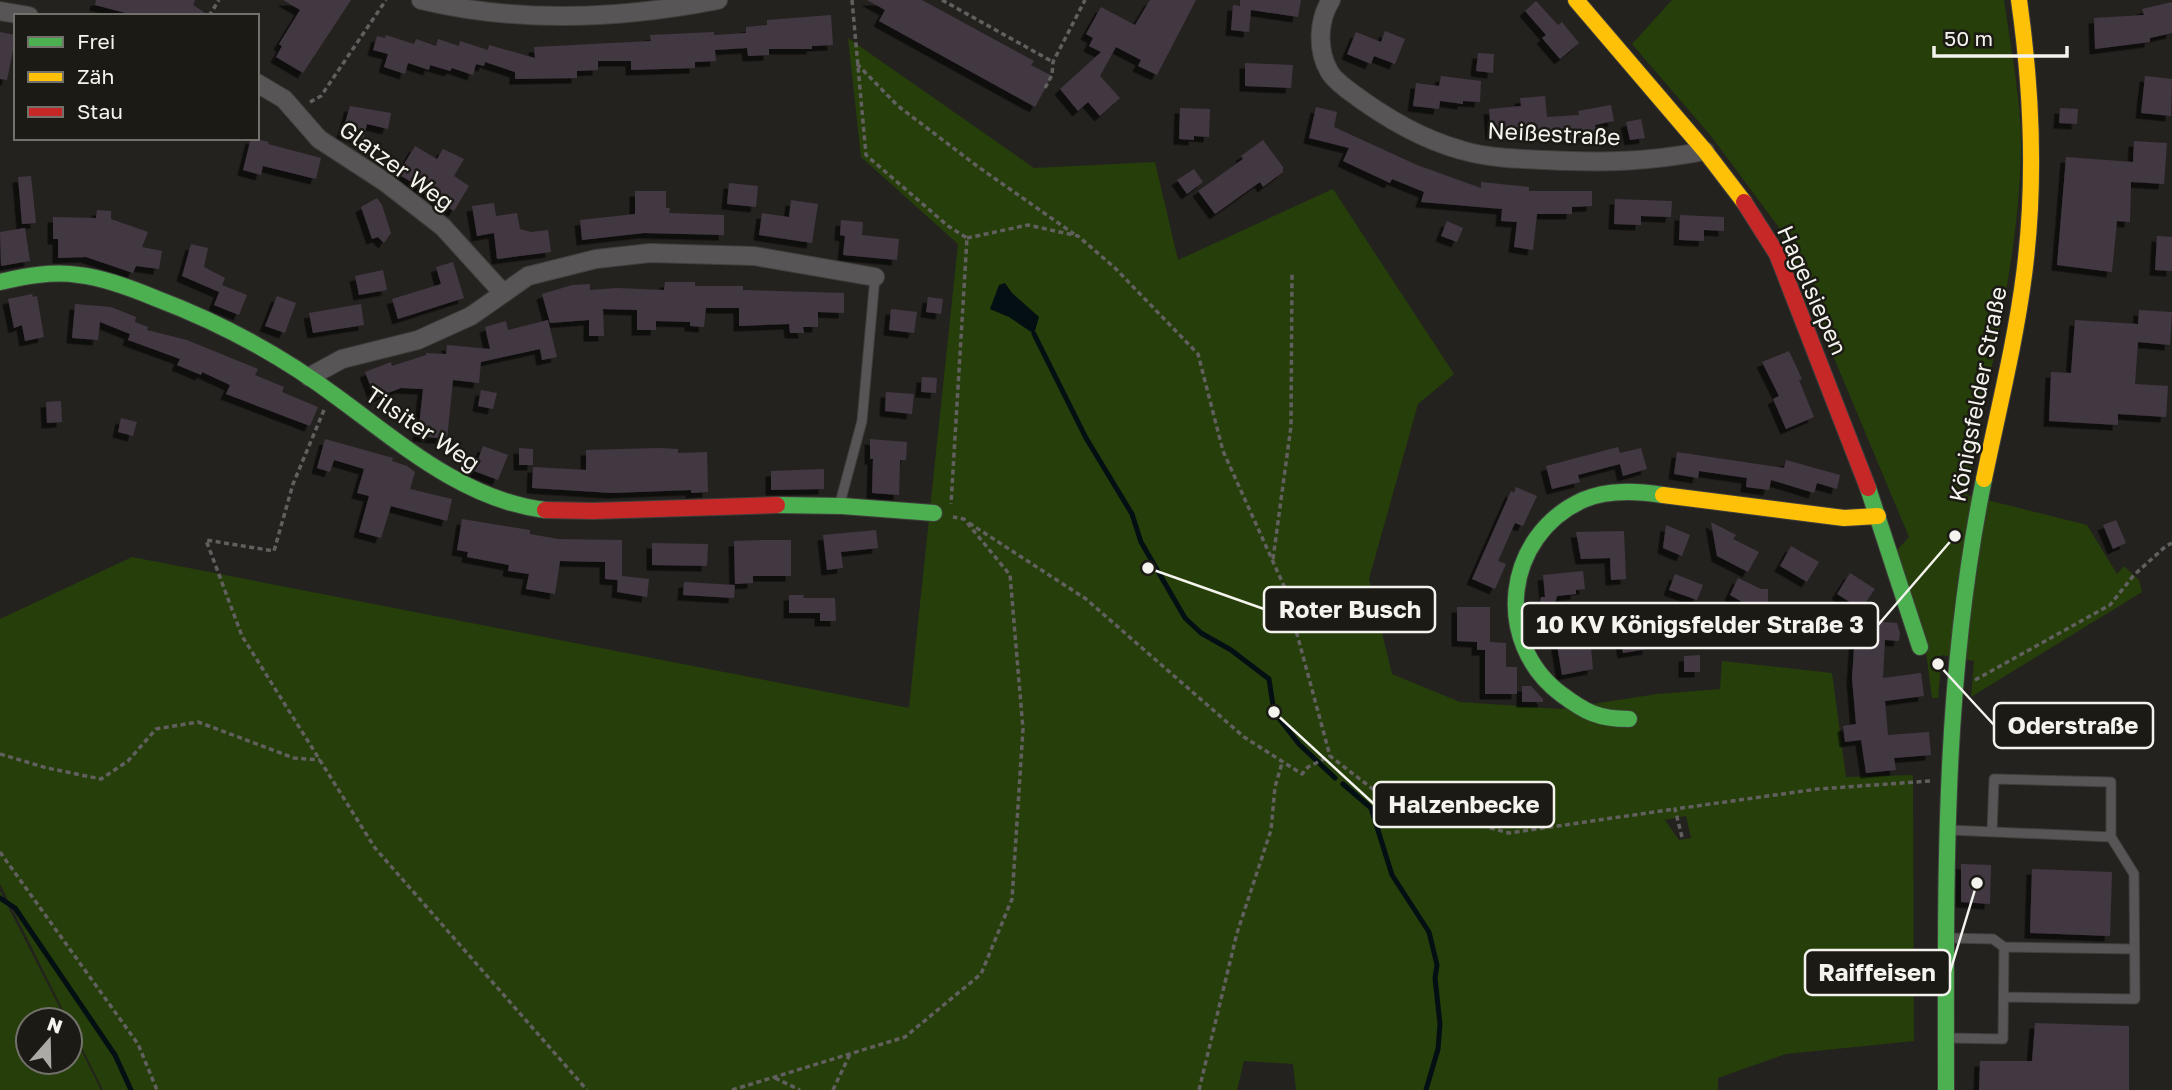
<svg xmlns="http://www.w3.org/2000/svg" width="2172" height="1090" viewBox="0 0 2172 1090" font-family="'Golos Text',sans-serif">
	<style>
		.green { fill: #253e0a; fill-rule: evenodd }
		.water { fill: #040f14 }
		.lines { fill: none; stroke-linecap: round; stroke-linejoin: round }
		.stream { stroke: #040f14; stroke-width: 5 }
		.building { fill: #433743; filter: url(#shadow) }
		.lane-casing { stroke: #403f3d; stroke-width: 11 }
		.street-casing { stroke: #403f3d; stroke-width: 20 }
		.fast-casing { stroke: #403f3d; stroke-width: 18 }
		.slow-casing { stroke: #403f3d; stroke-width: 18 }
		.jam-casing { stroke: #403f3d; stroke-width: 18 }
		.path { stroke: #62605f; stroke-width: 3.5; stroke-dasharray: 5 3.5; stroke-linecap: butt }
		.lane { stroke: #575555; stroke-width: 9 }
		.street { stroke: #575555; stroke-width: 18 }
		.fast { stroke: #4caf50; stroke-width: 16 }
		.slow { stroke: #ffc107; stroke-width: 16 }
		.jam { stroke: #c62828; stroke-width: 16 }
		.labels { text-anchor: middle; dominant-baseline: central; stroke-width: 5; stroke-linejoin: round; paint-order: stroke }
		.street-label { font-size: 23px; fill: #f5f3ee; stroke: #1c1a14 }
		.leader { fill: none; stroke: #f5f3ee; stroke-width: 2.5 }
		.callout-dot { fill: #f5f3ee; stroke: #1c1a14; stroke-width: 2.5 }
		.callout { fill: #1c1a14; stroke: #f5f3ee; stroke-width: 2.5 }
		.callout-label { font-size: 24px; text-anchor: middle; font-weight: bold; fill: #f5f3ee }
	</style>
	<defs>
		<filter id="shadow"><feDropShadow dx="-5.5" dy="5.5" stdDeviation="0" flood-color="#0009"/></filter>
	</defs>
	<rect width="100%" height="100%" fill="#24221f"/>
	<path class="green" d="M1672,0H2004C2011,50 2022,103 2021,153C2018,269 1986,382 1967,495L2087,525L2117,574L2124,566L2139,580L2142,592L1971,697L1974,661L1942,655L1938,698H1932L1926,652L1897,550L1909,537L1780,229L1711,136L1632,44Z
		M848,38L1034,168L1155,162L1178,260L1333,189L1454,374L1418,404L1369,579L1392,674L1460,702L1560,709L1657,694L1720,689L1722,661L1832,673L1846,777L1913,775L1914,1041L1786,1054L1718,1078V1090H1296L1293,1064L1244,1061L1237,1090H103L70,1024V1020H68L0,884V619L132,557L909,708L958,244L861,157ZM1686,816L1691,838L1679,840L1665,820Z
		M0,891L66,1020H28V1062H70V1028L101,1090H0Z"/>
	<path class="water" d="M1005,283L1012,293L1039,317L1034,334L1009,317L990,309L999,285Z"/>
	<g class="lines">
		<path class="stream" d="M1034,334L1086,438L1132,514L1141,542L1185,618L1201,633L1231,650L1269,679L1274,712L1299,744L1335,778
			M1343,784L1371,808L1392,875L1429,932L1437,965L1435,978L1440,1024L1438,1049L1426,1090
			M0,898L15,908L115,1055L131,1090"/>
	</g>
	<path class="building" d="M96,0H195L193,5L210,16H137L95,5Z
		M283,0H351L303,73L276,57L282,46L279,44L300,10Z
		M867,0H922L1034,61L1031,65L1052,76L1035,107L879,21L885,10Z
		M1150,0H1196L1157,75L1138,66L1141,60L1116,47L1100,76L1120,98L1100,116L1088,102L1078,111L1060,89L1101,52L1089,46L1093,38L1086,34L1101,7L1135,25Z
		M1240,0H1301L1298,17L1251,10L1249,32L1231,30L1233,5L1240,6Z
		M1536,1L1558,25L1562,22L1579,43L1560,59L1542,38L1546,35L1525,11Z
		M2172,2V33L2150,38V42L2095,49L2094,18L2144,15L2142,9Z
		M831,15L833,45L812,46V49H769V55L748,56L747,48L715,50L716,61L695,62V68L631,70V61H598V70L577,71V78L515,79V72L485,62L484,66L476,64L473,75L452,68L450,71L430,65L429,70L408,63L405,74L384,67L388,54L373,50L377,36L385,38L386,35L414,44L416,39L436,46L438,39L459,46L460,41L488,50L489,45L535,58L534,47L651,41L650,35L672,34L714,32V35L746,33V27L767,25V20Z
		M1385,31L1405,39L1395,64L1374,56L1371,64L1347,54L1356,32L1381,42Z
		M0,32L16,35L7,80L0,79Z
		M1478,53L1494,54L1493,73L1476,71Z
		M1245,63L1293,65L1291,88L1245,86Z
		M1441,76L1481,81L1480,102L1463,101V104L1440,101L1439,109L1413,106L1416,83L1439,86Z
		M2145,76L2172,79L2171,116L2141,113Z
		M1545,96L1547,117L1579,115L1578,111L1611,105L1614,121L1595,125L1597,134L1570,139L1568,131L1491,134L1489,109L1521,106L1520,98Z
		M350,106L391,113L388,129L367,124L363,140L342,133Z
		M1316,107L1337,112L1334,127L1417,165L1481,188V182L1529,187V191H1592V206L1572,207V214H1537L1533,250L1514,247L1517,222L1501,221L1502,209L1421,202L1424,192L1392,179L1390,183L1343,161L1349,148L1309,138Z
		M1180,108L1210,109L1209,137L1194,136V140L1179,139Z
		M2060,108L2078,109L2077,124L2059,123Z
		M1641,119L1645,138L1630,140L1626,122Z
		M251,138L269,142L268,144L321,158L316,179L263,166L261,175L243,170Z
		M1263,140L1283,167V172L1263,187L1260,182L1215,214L1198,191L1243,159L1241,156Z
		M2134,141L2167,143L2164,184L2131,182L2130,222L2117,221L2112,272L2057,265L2066,157L2133,162Z
		M415,146L437,159L443,149L464,159L454,176L469,186L454,211L434,199L436,197L398,174Z
		M1194,169L1203,182L1187,194L1177,180Z
		M31,176L36,223L22,224L18,177Z
		M729,183L758,186L756,207L727,204Z
		M635,191H666V208H670L669,213L724,215V235L644,233L582,240L580,220L635,214Z
		M377,198L382,205L391,233L384,243L378,237L372,239L361,207Z
		M1615,199L1672,201L1671,217L1641,216V225L1614,224Z
		M791,200L818,204L812,243L759,235L762,213L789,217Z
		M494,203L496,216L517,213L520,229L531,232L548,230L551,252L497,259L494,233L477,236L472,206Z
		M97,210L111,211V219L148,232L142,247L162,251L159,269L136,266L133,273L86,257L58,258V239H53V217L96,218Z
		M1680,215L1724,217V231L1704,230V241L1679,240Z
		M841,220L863,222L862,235L899,239L897,260L843,255L845,236L840,235Z
		M1447,221L1463,228L1457,242L1441,236Z
		M25,228L30,261L1,266L0,232Z
		M2157,236L2172,237V271L2155,270Z
		M191,244L208,248L204,267L225,278L219,292L182,276Z
		M453,262L464,298L398,319L392,299L441,284L436,267Z
		M383,270L387,290L359,295L355,276Z
		M665,282H695V286H743V290L844,293V313L818,312V327H803L804,333H790L789,324L739,326V308H706L704,327L690,326V322L656,321V330H637V310L603,309L604,336H589V320L550,323L542,294L572,285L590,284V290L617,288L664,290Z
		M222,285L247,295L239,315L214,305Z
		M32,294L33,297L37,296L44,337L25,341L22,325L14,328L8,299Z
		M277,296L296,303L285,333L265,326Z
		M928,297L943,299L941,314L926,312Z
		M75,304L111,307L136,317L135,322L148,327L147,330L187,340L258,369L255,375L284,387L282,392L318,407L310,426L226,394L230,385L202,372L201,375L177,365L180,359L128,340L130,334L100,322L98,340L72,338Z
		M361,304L364,325L313,333L309,313Z
		M891,309L917,312L914,333L889,330Z
		M2139,310L2172,312L2170,345L2138,342L2135,384L2168,386L2166,417L2118,414V425L2049,421L2051,372L2071,373L2075,320L2138,324Z
		M548,320L557,357L542,360L540,349L481,362L479,383L453,380L447,439L418,436L423,389L401,388L375,398L365,372L391,362L392,366L426,355V353L446,354L447,345L490,349L485,327L506,321L508,330Z
		M1789,351L1802,379L1799,380L1814,417L1786,429L1773,399L1779,396L1762,362Z
		M922,377L937,378L936,393L921,392Z
		M481,390L497,393L493,409L478,406Z
		M886,392L914,394L912,414L885,411Z
		M61,401L62,422L47,423L46,402Z
		M121,418L137,422L133,436L118,432Z
		M325,439L393,458L392,461L407,466L415,472L410,489L452,499L447,521L391,506L381,538L359,532L369,496L357,493L364,469L334,460L330,472L317,468Z
		M870,439L907,442L906,460H900L899,495L872,493L873,459H870Z
		M483,446L508,455L498,480L474,471Z
		M1618,447L1620,453L1641,448L1647,469L1623,476L1620,464L1578,475L1580,482L1552,489L1546,466Z
		M519,448L533,449V465H519Z
		M659,448L678,449V453L707,452L708,492L691,493V490L612,493L532,488L533,467L586,470V450Z
		M1677,452L1784,468L1786,460L1840,475L1837,489L1817,483L1814,493L1771,480L1769,490L1746,487L1747,478L1699,471L1698,478L1674,474Z
		M824,469V489L771,490V471Z
		M1516,487L1537,496L1523,526L1515,523L1498,561L1506,564L1495,589L1472,579L1511,491L1514,493Z
		M462,519L530,530V534L558,539L622,540V576L649,579L647,597L617,592L618,580L605,579V562L560,561L555,594L526,589L529,574L508,571L509,565L467,557L468,552L457,550Z
		M2116,520L2126,543L2113,549L2103,525Z
		M1711,522L1736,535L1733,539L1759,552L1748,572L1717,556Z
		M1666,525L1690,535L1682,556L1663,548Z
		M876,530L878,548L841,552L843,568L827,570L823,535Z
		M1624,531L1626,579L1611,580L1610,558L1581,559L1576,532Z
		M762,540H791V576H753V583L735,584L734,541Z
		M652,543L708,544L707,566L652,565Z
		M1791,546L1819,562L1807,582L1780,566Z
		M1583,571L1585,589L1576,590V594L1557,596L1549,626L1535,622L1541,597H1545L1543,575Z
		M1850,573L1875,589L1861,609L1837,594Z
		M1675,574L1703,585L1697,600L1669,590Z
		M1738,578L1761,589H1768V613H1749L1751,607L1730,595Z
		M684,582L735,585L734,598L683,595Z
		M789,595H804L803,598H835L836,621H820V613H789Z
		M1457,607H1490V642L1506,643V667H1517V694H1485V650H1477V642L1457,641Z
		M1856,620L1897,623L1900,633L1899,641L1885,640L1883,678L1921,673L1924,696L1885,701L1888,735L1929,732L1931,755L1894,758L1896,770L1866,773L1861,740L1845,742L1843,726L1856,724L1852,678Z
		M1644,624L1648,649L1623,653L1619,628Z
		M1585,628L1589,649L1591,648L1593,669L1562,675L1555,634Z
		M1700,655V672H1684V656Z
		M1522,686H1531L1543,699V702H1522Z
		M1961,864L1991,865L1990,904L1961,902Z
		M2032,869L2112,872L2110,936L2030,933Z
		M2035,1023L2129,1026V1090H1979L1980,1061H2032Z"/>
	<g class="lines">
		<defs>
			<path id="lane" d="M840,503L862,421L875,277
				M1949,830L2111,837V782L1994,779L1992,832
				M1949,938L1993,939L2004,947
				M2004,997L2135,999L2134,874L2111,837
				M1949,1038L2003,1039L2004,947L2134,949"/>
			<path id="street" d="M421,0C517,23 621,19 718,0
				M1331,0C1318,20 1317,50 1329,71C1333,79 1342,85 1348,90C1381,115 1421,139 1461,150C1487,158 1518,159 1545,160C1603,163 1648,162 1705,151
				M0,11L29,16
				M257,83L284,99L319,139L385,182L443,227L503,293
				M309,377L342,359L418,340L471,316L528,276L596,259L650,253L754,256L875,277"/>
			<path id="fast" d="M0,282C26,276 52,271 79,275C105,278 131,288 155,298C221,323 281,355 337,397C400,443 464,500 545,510
				M1868,488L1920,647
				M777,505L842,506L934,513
				M1629,719C1598,719 1585,712 1561,694C1492,642 1504,536 1583,500C1608,489 1637,491 1663,495
				M1946,1090C1946,882 1942,684 1984,479"/>
			<path id="slow" d="M1576,0L1705,151L1744,202
				M1984,479C1998,411 2015,344 2024,275C2036,183 2032,91 2019,0
				M1663,495L1844,518L1878,516"/>
			<path id="jam" d="M1744,202L1777,254L1868,488
				M545,510L593,511L777,505"/>
		</defs>
		<use href="#lane" class="lane-casing"/>
		<use href="#street" class="street-casing"/>
		<use href="#fast" class="fast-casing"/>
		<use href="#slow" class="slow-casing"/>
		<use href="#jam" class="jam-casing"/>
		<path class="path" d="M852,0L866,155L948,226L967,238L951,504
			M942,0L1053,62
			M209,16L219,0
			M857,64L898,106L977,166L1074,234
			M1045,88L1052,75L1053,62L1085,0
			M310,102L321,96L386,0
			M967,238L1028,225L1078,236L1115,268L1198,354L1223,451L1284,586L1330,756L1374,790L1436,813L1509,833L1675,809
			M324,410L293,484L274,551L206,540L242,636L375,848L587,1090
			M969,523L1086,599L1244,737L1302,774L1308,767L1330,756
			M1273,559L1291,426L1292,273
			M1975,680L2110,605L2134,575L2166,546L2172,543
			M0,754L47,768L101,779L128,761L156,729L198,722L294,758L320,760
			M1682,837L1675,809L1818,789L1930,781
			M0,852L138,1044L157,1090
			M775,1078L800,1090
			M732,1090L905,1037L981,974L1012,899L1023,729L1010,575L964,519L953,517
			M833,1090L850,1054
			M1199,1090L1237,933L1271,830L1275,787L1282,763"/>
		<use href="#lane" class="lane"/>
		<use href="#street" class="street"/>
		<use href="#fast" class="fast"/>
		<use href="#slow" class="slow"/>
		<use href="#jam" class="jam"/>
	</g>
	<g class="labels">
		<g class="street-label">
			<text transform="translate(1554 133) rotate(3)">Neißestraße</text>
			<text transform="translate(397 165) rotate(36)">Glatzer Weg</text>
			<text transform="translate(1813 290) rotate(66)">Hagelsiepen</text>
			<text transform="translate(1977 394) rotate(-79)">Königsfelder Straße</text>
			<text transform="translate(423 428) rotate(34)">Tilsiter Weg</text>
		</g>
	</g>
	<path class="leader" d="M1148 568L1264 609M1955 536L1878 625M1938 664L1994 725M1274 712L1374 804M1977 883L1950 972"/>
	<g class="callout-dot">
		<circle cx="1148" cy="568" r="7"/>
		<circle cx="1955" cy="536" r="7"/>
		<circle cx="1938" cy="664" r="7"/>
		<circle cx="1274" cy="712" r="7"/>
		<circle cx="1977" cy="883" r="7"/>
	</g>
	<g class="callout">
		<rect x="1264" y="587" width="171" height="45" rx="7"/>
		<rect x="1522" y="603" width="356" height="45" rx="7"/>
		<rect x="1994" y="703" width="159" height="45" rx="7"/>
		<rect x="1374" y="782" width="180" height="45" rx="7"/>
		<rect x="1805" y="950" width="145" height="45" rx="7"/>
	</g>
	<g class="callout-label">
		<text x="1350" y="618">Roter Busch</text>
		<text x="1700" y="633">10 KV Königsfelder Straße 3</text>
		<text x="2073" y="734">Oderstraße</text>
		<text x="1464" y="813">Halzenbecke</text>
		<text x="1877" y="981">Raiffeisen</text>
	</g>
	<rect x="14" y="14" width="245" height="126" fill="#1c1a14" stroke="#73716b" stroke-width="2"/>
	<rect x="28" y="37" width="35" height="10" fill="#4caf50" stroke="#73716b" stroke-width="2"/>
	<text x="77" y="49" font-size="21" fill="#f5f3ee">Frei</text>
	<rect x="28" y="72" width="35" height="10" fill="#ffc107" stroke="#73716b" stroke-width="2"/>
	<text x="77" y="84" font-size="21" fill="#f5f3ee">Zäh</text>
	<rect x="28" y="107" width="35" height="10" fill="#c62828" stroke="#73716b" stroke-width="2"/>
	<text x="77" y="119" font-size="21" fill="#f5f3ee">Stau</text>
	<g transform="translate(49 1041) rotate(20)"><circle r="33" fill="#1c1a14" stroke="#73716b" stroke-width="2"/>
	<path d="M0-5L12 26L0 18L-12 26Z" fill="#acaaa6"/>
	<text y="-10" font-size="19" font-weight="bold" text-anchor="middle" fill="#f5f3ee">N</text>
	</g>
	<path d="M1934 46v10h133v-10" fill="none" stroke="#f5f3ee" stroke-width="3.5"/>
	<text x="1944" y="46" font-size="21" fill="#f5f3ee" stroke="#1c1a14" stroke-width="5" paint-order="stroke">50 m</text>
</svg>
